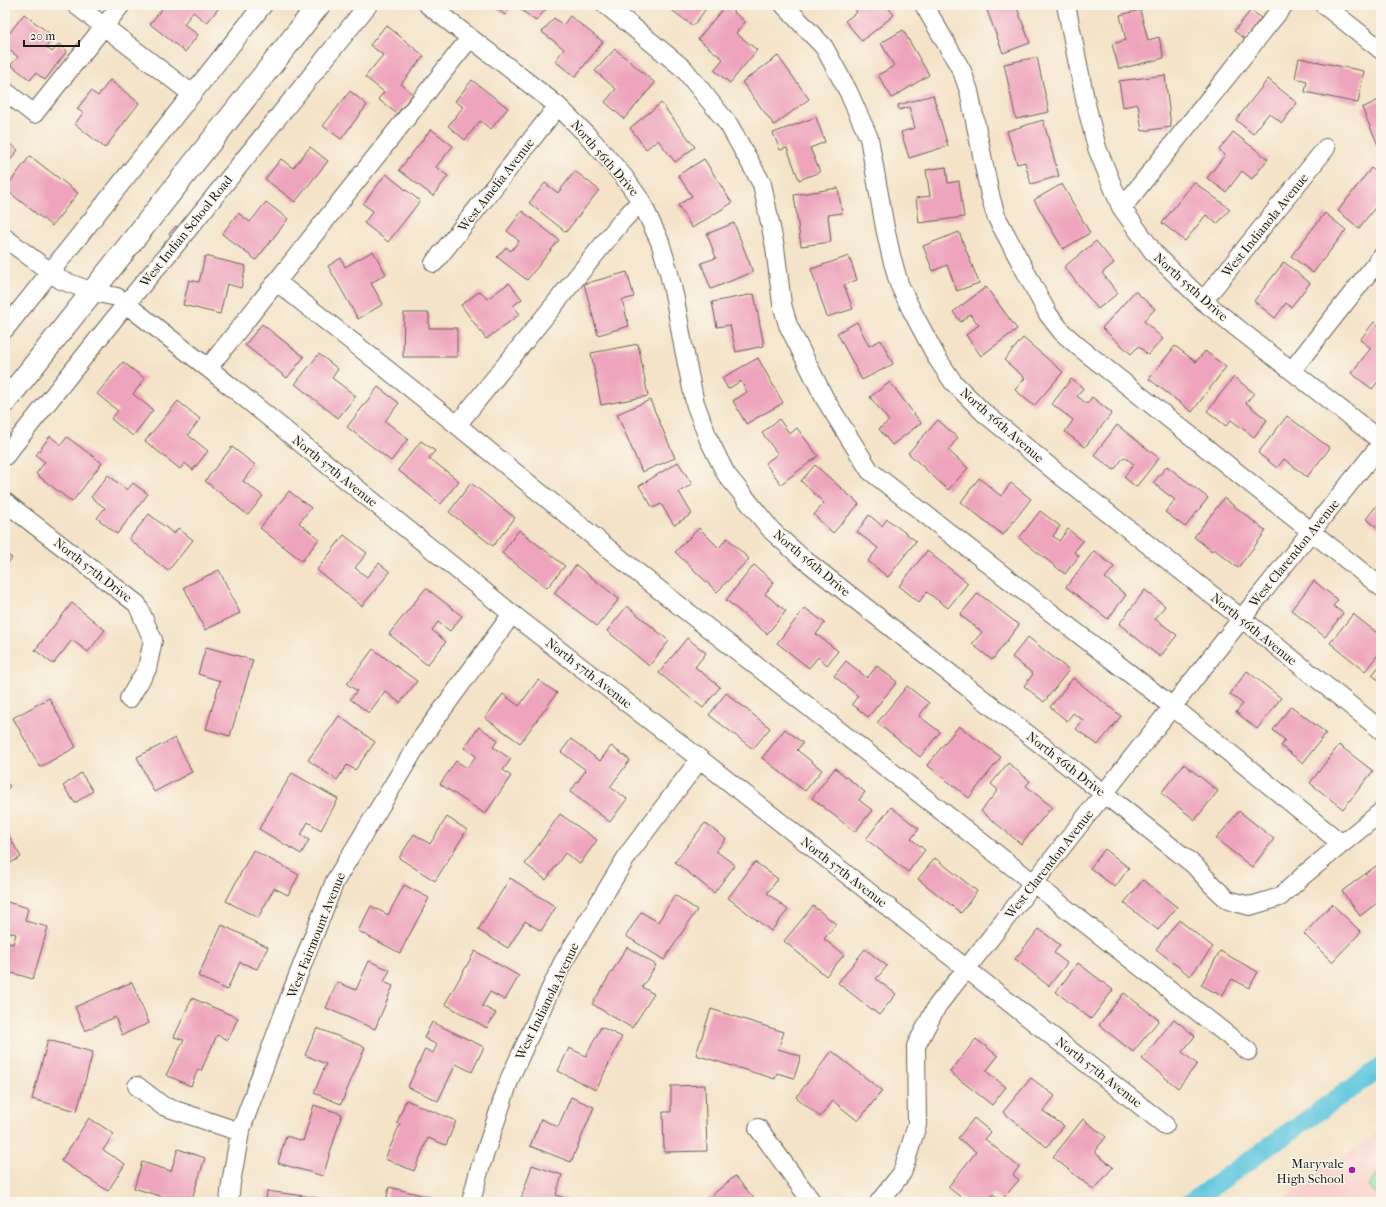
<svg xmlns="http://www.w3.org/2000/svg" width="1386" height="1207" viewBox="0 0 1386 1207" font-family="'IM FELL French Canon',serif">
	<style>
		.built { fill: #f7d0ca }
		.park { fill: #87e0a6; stroke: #527e61 }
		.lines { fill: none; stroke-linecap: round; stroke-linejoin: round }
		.canal { stroke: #61c7de; stroke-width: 19 }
		.building { fill: #eea4bc }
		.minor-casing { stroke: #686258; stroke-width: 20 }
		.major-casing { stroke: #686258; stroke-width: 24 }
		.minor { stroke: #fff; stroke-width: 18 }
		.major { stroke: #fff; stroke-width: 22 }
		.poi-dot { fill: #b5179e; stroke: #fbf7ec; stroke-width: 1.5 }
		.labels { text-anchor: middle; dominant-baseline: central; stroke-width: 3; stroke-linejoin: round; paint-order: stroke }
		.street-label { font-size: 13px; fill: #1c1c1c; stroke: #fbf7ec }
		.poi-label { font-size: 13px; fill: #1c1c1c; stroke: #fbf7ec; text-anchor: end }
	</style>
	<rect width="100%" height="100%" fill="#fbf7ec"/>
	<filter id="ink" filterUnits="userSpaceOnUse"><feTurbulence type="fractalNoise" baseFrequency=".025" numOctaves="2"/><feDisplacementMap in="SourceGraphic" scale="8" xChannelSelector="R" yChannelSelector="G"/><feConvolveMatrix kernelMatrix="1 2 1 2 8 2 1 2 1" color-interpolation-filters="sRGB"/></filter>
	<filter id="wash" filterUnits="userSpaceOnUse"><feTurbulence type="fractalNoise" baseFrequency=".012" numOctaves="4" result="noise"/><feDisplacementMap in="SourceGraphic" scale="16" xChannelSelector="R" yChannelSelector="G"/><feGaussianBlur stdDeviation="0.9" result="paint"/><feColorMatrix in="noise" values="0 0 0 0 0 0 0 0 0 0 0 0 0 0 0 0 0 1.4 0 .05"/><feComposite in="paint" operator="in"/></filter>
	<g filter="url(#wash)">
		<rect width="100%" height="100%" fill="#f4e3c8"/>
		<path class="built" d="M1381,1130V1202H1276L1371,1137Z"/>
		<path class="park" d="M1381,1170V1197L1368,1186Z"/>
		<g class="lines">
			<path class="canal" d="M1191,1202L1381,1067"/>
		</g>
		<g id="blocks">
			<path class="building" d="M165,5H221L207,23L193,12L184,24L198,35L185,52L150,24Z
				M492,5H513L505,15Z
				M515,5H549L536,21Z
				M665,5H709L693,26Z
				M726,5L745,22L736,33L757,50L730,83L714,70L723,59L698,39Z
				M852,5H886L894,15L862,41L845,21L857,12Z
				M985,5H1016L1030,43L1003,53Z
				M1140,10L1148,40L1159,37L1164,58L1119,69L1112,44L1126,40L1120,15Z
				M1251,10L1261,18L1245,39L1234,31Z
				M24,14L54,37L46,47L52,52L59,44L67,51L45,80L36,73L30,80L11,65L18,57L5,46V39Z
				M570,16L603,42L575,77L555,61L564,49L542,32L554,18L563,25Z
				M386,25L424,56L401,84L413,94L397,114L378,99L384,92L365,77L383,55L370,45Z
				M903,30L929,75L892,98L878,75L894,66L881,43Z
				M615,49L655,83L624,119L605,102L616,89L595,71Z
				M778,56L809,99L774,125L742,82Z
				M1037,57L1049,112L1016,119L1004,64Z
				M1299,58L1364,71L1358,103L1305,92L1307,81L1295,78Z
				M1165,75L1171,127L1142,131L1138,104L1123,107L1119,81Z
				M1268,79L1297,103L1282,123L1269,113L1253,134L1236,120Z
				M110,80L139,103L105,148L75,124L83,113L77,109L91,91L98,96Z
				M472,80L508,108L491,129L480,121L465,140L448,126L463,107L455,101Z
				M350,91L367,105L341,139L323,126Z
				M933,95L948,146L909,158L901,132L915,128L909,107L899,110L898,105Z
				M1381,99V152L1362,108Z
				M661,103L695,147L675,162L658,140L646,149L630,128Z
				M816,117L825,142L810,148L820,172L799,180L787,148L780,150L773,133Z
				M1043,120L1059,176L1031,184L1025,162L1017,164L1007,131Z
				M431,129L453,146L436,167L448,176L433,196L399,170Z
				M1233,132L1268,159L1252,179L1242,171L1226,192L1207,178L1225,155L1219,150Z
				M5,140L18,150L5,167Z
				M310,147L328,161L295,202L265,179L281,159L293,168Z
				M30,156L78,193L52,226L5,189Z
				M704,159L732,203L692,228L678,205L692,196L678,175Z
				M946,167L948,183L959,181L964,217L919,223L916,198L930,196L926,170Z
				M1371,168L1381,176V200L1359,228L1338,211Z
				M575,171L599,190L566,232L529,203L545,183L558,193Z
				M386,174L420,201L388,242L364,223L373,211L363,204Z
				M1194,182L1230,209L1217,224L1206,215L1185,241L1162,223Z
				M1062,184L1090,233L1063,249L1034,200Z
				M838,188L842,213L828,215L831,242L801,246L794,195Z
				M266,202L288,219L256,260L222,234L238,213L250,222Z
				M522,211L559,240L527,280L497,257L506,247L511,251L519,241L507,231Z
				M1325,213L1346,230L1313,273L1291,256Z
				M734,223L753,272L711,289L701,263L716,258L707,234Z
				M176,226L178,228L172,236L169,234Z
				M959,232L979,283L957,291L947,265L933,271L923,246Z
				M1096,241L1114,263L1102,273L1118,293L1098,309L1064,267Z
				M373,251L386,274L371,283L383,304L358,319L328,266L341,258L345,267Z
				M205,256L246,266L241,288L227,284L220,314L183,305L189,280L199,282Z
				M849,256L857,280L844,285L853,309L827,317L811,269Z
				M1284,262L1310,283L1291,307L1286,303L1275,318L1254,301Z
				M627,272L634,297L622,300L629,326L598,335L584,284Z
				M509,283L522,299L513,306L520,314L486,339L461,305L480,291L487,299Z
				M986,287L1017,329L981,356L966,335L979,325L970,314L961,322L953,312Z
				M1135,291L1155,309L1144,321L1163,339L1148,355L1139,346L1131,354L1102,328Z
				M754,294L764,346L736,352L730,325L717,327L712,302Z
				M404,313H429V328H457V357H403Z
				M857,322L869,346L881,340L893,364L862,380L837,333Z
				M1374,322L1381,328V378L1372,389L1351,373L1371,348L1360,340Z
				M262,324L304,357L287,378L245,345Z
				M1023,338L1063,372L1034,406L1015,390L1025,378L1004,360Z
				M638,344L648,396L601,405L591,353Z
				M1175,346L1196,362L1205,351L1226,367L1192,412L1149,379Z
				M319,354L338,369L332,378L356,396L338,418L295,384Z
				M758,358L783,403L746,424L733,401L747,392L741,381L728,389L722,378Z
				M123,362L145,379L133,394L153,410L133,436L111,419L118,411L97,394Z
				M1234,377L1254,393L1246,403L1267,420L1254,437L1231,420L1226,426L1207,411Z
				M1071,379L1083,388L1077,396L1087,404L1092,397L1112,413L1085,447L1065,432L1073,420L1052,404Z
				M890,382L921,423L892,445L879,429L889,421L870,397Z
				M378,387L399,403L385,421L408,439L391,461L347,427Z
				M650,400L675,458L642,472L617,414Z
				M178,401L200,419L188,435L208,451L193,470L185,463L180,469L145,441Z
				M1287,416L1330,448L1307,477L1284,459L1277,468L1258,453Z
				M779,419L790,434L797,428L818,456L781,484L765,463L778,454L762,433Z
				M938,420L958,438L948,450L968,468L948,490L908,453Z
				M1117,425L1159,458L1136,487L1124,477L1134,464L1124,457L1114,470L1094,455Z
				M50,436L61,445L67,437L102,463L72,502L36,474L45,462L36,455Z
				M421,441L435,451L429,458L459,481L441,504L398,470Z
				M232,447L255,465L243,481L263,496L248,515L205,481Z
				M678,462L692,484L679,492L692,514L674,525L661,504L653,508L639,486Z
				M815,465L859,504L833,533L814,515L824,503L801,481Z
				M1167,466L1208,498L1185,527L1165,512L1175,500L1153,483Z
				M108,475L127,490L133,483L148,494L117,534L97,518L105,508L91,497Z
				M979,478L1001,496L1011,483L1031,499L1003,535L961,502Z
				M471,483L515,518L493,546L449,512Z
				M289,491L311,508L299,523L319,539L302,561L260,528Z
				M1224,498L1266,531L1238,568L1214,549L1212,551L1194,537Z
				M1381,500V530L1366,519Z
				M1040,511L1060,526L1053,536L1059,541L1068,529L1083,541L1074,552L1079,556L1065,574L1019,538Z
				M149,514L174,534L178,528L193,540L168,571L129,539Z
				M869,515L882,526L887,519L916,541L888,577L868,561L878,548L857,532Z
				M699,528L719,548L727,538L749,559L717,592L675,552Z
				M519,530L565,566L547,588L502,553Z
				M344,535L367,553L355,568L367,577L379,563L390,572L362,606L317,570Z
				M927,551L968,583L948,608L927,592L919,602L899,586Z
				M1094,551L1114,567L1105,578L1126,595L1108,619L1066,587Z
				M5,553L12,558L5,567Z
				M576,565L619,599L597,626L554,593Z
				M754,565L774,582L765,594L786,611L767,634L726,600Z
				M219,570L240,613L205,630L184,587Z
				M1314,581L1338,600L1333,606L1343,613L1325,637L1291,610Z
				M426,588L462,616L450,631L438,622L432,630L446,642L427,665L389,634Z
				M1145,590L1165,606L1155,619L1177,635L1160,657L1119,624Z
				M978,593L1019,625L992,660L972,644L982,632L960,615Z
				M72,603L105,630L88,652L72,640L53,664L35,650Z
				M627,606L669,641L649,666L607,631Z
				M805,608L825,623L816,634L838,651L827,665L818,657L809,668L777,643Z
				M1353,614L1381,636V651L1365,671L1330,643Z
				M1028,637L1069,670L1044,702L1024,686L1033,674L1012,657Z
				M687,638L706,653L695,667L720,687L703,708L659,673Z
				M206,647L253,660L230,736L206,729L220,681L198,674Z
				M373,649L417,681L400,703L385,691L369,713L350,699L357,691L347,684Z
				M846,661L867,678L877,666L897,682L868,717L852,704L858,696L834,676Z
				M1381,664V682L1372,675Z
				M1247,671L1281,698L1257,729L1236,712L1243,704L1230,694Z
				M1073,678L1121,716L1098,745L1076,729L1083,720L1073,713L1067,721L1050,707Z
				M538,680L557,693L520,743L485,718L503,694L519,706Z
				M907,686L929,703L919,716L940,732L920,757L877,723Z
				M726,693L770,728L753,749L709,715Z
				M49,698L76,747L40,767L13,718Z
				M1291,706L1326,733L1303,763L1281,746L1285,740L1273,730Z
				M339,716L375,742L355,770L347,765L337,780L308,760Z
				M959,726L1001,757L969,798L927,765Z
				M479,727L498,740L493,747L511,759L503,770L511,776L485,814L440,784L456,761L467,768L476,756L464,748Z
				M785,729L803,743L797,750L822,770L805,791L762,758Z
				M175,738L192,772L154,792L137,757Z
				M571,739L600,761L611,746L630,760L610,787L627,799L610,822L570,792L586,770L561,752Z
				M1339,745L1373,771L1343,809L1310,783Z
				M1008,763L1030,781L1026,786L1052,807L1021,844L981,811L998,790L991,784Z
				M1184,764L1218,791L1195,820L1161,793Z
				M835,768L865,792L859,800L872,810L855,832L812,798Z
				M81,773L93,791L75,803L63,786Z
				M292,773L338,799L321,830L308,822L301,835L309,840L301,854L259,829Z
				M5,782L10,786L5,792Z
				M891,807L919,829L911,839L925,850L908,872L866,839Z
				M1239,811L1274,839L1252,867L1216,839Z
				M560,814L597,840L580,864L565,853L546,880L525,864Z
				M447,817L467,830L435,881L399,858L414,834L430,844Z
				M705,823L726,839L716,851L735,865L714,893L675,862Z
				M5,829L21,857L5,866Z
				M1105,849L1129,868L1115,887L1090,868Z
				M253,850L299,875L288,895L274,888L258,918L226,901Z
				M935,858L977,891L961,913L918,879Z
				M755,862L778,879L767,893L788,910L771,931L728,898Z
				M1376,866L1381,873V900L1360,916L1342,891Z
				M510,878L556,907L541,931L525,921L508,948L478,930Z
				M1143,880L1177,907L1158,930L1124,903Z
				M404,885L429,898L400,953L358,931L371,906L388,915Z
				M675,895L697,910L664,960L626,936L641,912L658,922Z
				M7,902L28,908L25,921L48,927L33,979L5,971V942L13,944L16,934L5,931V910Z
				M1332,904L1361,932L1332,962L1304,934Z
				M813,906L836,924L824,939L844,955L826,976L784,941Z
				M1179,920L1213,947L1190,976L1156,949Z
				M222,925L268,947L257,969L240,962L227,990L198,976Z
				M1039,929L1060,945L1054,953L1067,963L1049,986L1015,959Z
				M627,947L656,965L642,987L654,994L632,1028L592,1004Z
				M865,949L887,966L876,979L896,994L879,1015L838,983Z
				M475,951L519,976L505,1000L490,992L482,1006L496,1013L487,1028L445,1004Z
				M1220,951L1258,972L1249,988L1232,979L1222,996L1201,985Z
				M369,961L390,970L384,982L393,986L375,1029L326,1008L337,982L356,990Z
				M1078,963L1113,990L1091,1019L1056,992Z
				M132,982L149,1023L122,1035L115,1017L85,1031L75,1007Z
				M1124,993L1159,1020L1133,1052L1099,1025Z
				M192,998L238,1018L228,1040L217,1035L201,1071L198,1069L191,1086L166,1075L184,1040L174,1037Z
				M711,1009L784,1032L778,1049L801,1056L794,1078L777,1073L775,1079L696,1055Z
				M1174,1019L1195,1036L1182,1052L1197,1064L1178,1088L1142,1059Z
				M432,1022L484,1047L472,1072L456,1064L438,1101L408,1087L425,1049L433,1053L437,1045L424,1038Z
				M601,1027L622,1037L596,1090L558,1071L569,1048L586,1056Z
				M317,1028L365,1047L341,1104L314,1093L326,1064L305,1055Z
				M976,1039L998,1056L986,1071L1006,1087L992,1105L950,1072Z
				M48,1040L93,1052L77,1111L32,1099Z
				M832,1051L882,1091L858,1121L833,1101L820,1117L796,1097Z
				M1031,1078L1055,1096L1043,1111L1064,1126L1047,1147L1003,1112Z
				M705,1085L707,1151L664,1152L663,1112H671V1086Z
				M571,1097L594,1107L571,1162L530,1146L541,1119L558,1127Z
				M406,1100L456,1121L446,1145L428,1138L414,1171L385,1159L400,1124L397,1123Z
				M314,1105L342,1114L323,1176L278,1163L286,1136L303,1141Z
				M89,1118L114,1134L103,1150L125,1164L108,1191L61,1161Z
				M974,1118L991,1132L985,1139L1019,1167L1013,1175L1019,1180L1001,1201L993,1194L987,1202H967L948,1187L976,1152L958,1138Z
				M1083,1119L1106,1137L1094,1152L1113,1167L1094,1190L1053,1157Z
				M178,1149L205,1158L191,1202H179L134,1188L142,1162L171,1171Z
				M532,1165L562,1175L556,1195L567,1199L566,1202H520Z
				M735,1176L757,1202H704Z
				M389,1187L433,1198L432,1202H386Z
				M267,1191L318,1198V1202H266Z"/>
		</g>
	</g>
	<g filter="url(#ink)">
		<use href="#blocks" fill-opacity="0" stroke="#686258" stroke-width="1"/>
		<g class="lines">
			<defs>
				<path id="minor" d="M76,5L192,94
					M428,5L558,106L590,138L624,177L641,201L660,242L668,269L675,299L683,345L695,403L708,438L726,474L772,531L801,557L1126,811L1194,865L1212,885L1228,900L1250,906L1280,897L1305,874L1381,812
					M606,5L684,69L729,125L762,184L775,247L782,304L788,325L825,399L870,471L1045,608L1173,707L1342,844
					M784,5L824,47L848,91L869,138L885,228L891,255L899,284L911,309L937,358L953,382L983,412L1056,472L1260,633L1381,730
					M924,5L962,71L969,91L990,195L996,216L1048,314L1062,332L1079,347L1381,587
					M1066,5L1086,104L1097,148L1121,207L1154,253L1203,301L1381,441
					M1324,5L1381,50
					M5,91L34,114L121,5
					M1122,208L1284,5
					M5,238L61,280L93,292L117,297L126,304L208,368L512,614L700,759L1165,1125
					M434,263L558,106
					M277,282L457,425L648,581L1248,1051
					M1203,301L1326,148
					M5,329L263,5
					M208,368L470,38
					M1292,370L1381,257
					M457,425L622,221L641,201
					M5,456L126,304L173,248L368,5
					M5,502L137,604L153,640L147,669L129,699
					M137,1086L163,1106L240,1132
					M758,1128L812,1202
					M229,1202L231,1183L240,1132L292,991L335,881L421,739L512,614
					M471,1202L479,1171L510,1078L562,964L629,853L700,759
					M879,1202L902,1173L917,1125L916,1046L937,1006L1242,618L1381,444"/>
				<path id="major" d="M5,402L319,5"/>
			</defs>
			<use href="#minor" class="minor-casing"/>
			<use href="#major" class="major-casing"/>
			<use href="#minor" class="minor"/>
			<use href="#major" class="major"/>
		</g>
	</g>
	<circle class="poi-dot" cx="1352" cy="1170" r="4"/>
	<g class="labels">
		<g class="street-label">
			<text transform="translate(605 158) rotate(49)">North 56th Drive</text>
			<text transform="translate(496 185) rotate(-52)">West Amelia Avenue</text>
			<text transform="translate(1265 225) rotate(-51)">West Indianola Avenue</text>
			<text transform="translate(186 231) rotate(-51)">West Indian School Road</text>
			<text transform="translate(1191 287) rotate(42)">North 55th Drive</text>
			<text transform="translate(1002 425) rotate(41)">North 56th Avenue</text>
			<text transform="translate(335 471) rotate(39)">North 57th Avenue</text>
			<text transform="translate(1294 553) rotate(-51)">West Clarendon Avenue</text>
			<text transform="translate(812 563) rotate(40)">North 56th Drive</text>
			<text transform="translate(93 570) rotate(38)">North 57th Drive</text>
			<text transform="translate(1254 629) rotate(39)">North 56th Avenue</text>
			<text transform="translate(589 673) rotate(38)">North 57th Avenue</text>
			<text transform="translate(1066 764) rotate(38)">North 56th Drive</text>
			<text transform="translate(1049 864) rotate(-52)">West Clarendon Avenue</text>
			<text transform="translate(844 872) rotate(38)">North 57th Avenue</text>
			<text transform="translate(316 935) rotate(-68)">West Fairmount Avenue</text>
			<text transform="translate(547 1001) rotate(-64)">West Indianola Avenue</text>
			<text transform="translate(1099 1072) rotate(38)">North 57th Avenue</text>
		</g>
		<g class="poi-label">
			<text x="1344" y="1163">Maryvale<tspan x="1344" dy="15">High School</tspan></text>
		</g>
	</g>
	<rect width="1386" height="1207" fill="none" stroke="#fbf7ec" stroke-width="20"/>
	<path d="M24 40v6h55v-6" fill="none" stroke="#1c1c1c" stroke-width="2"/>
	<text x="30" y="40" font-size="12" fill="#1c1c1c" stroke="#fbf7ec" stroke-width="3" paint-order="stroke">20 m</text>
</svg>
